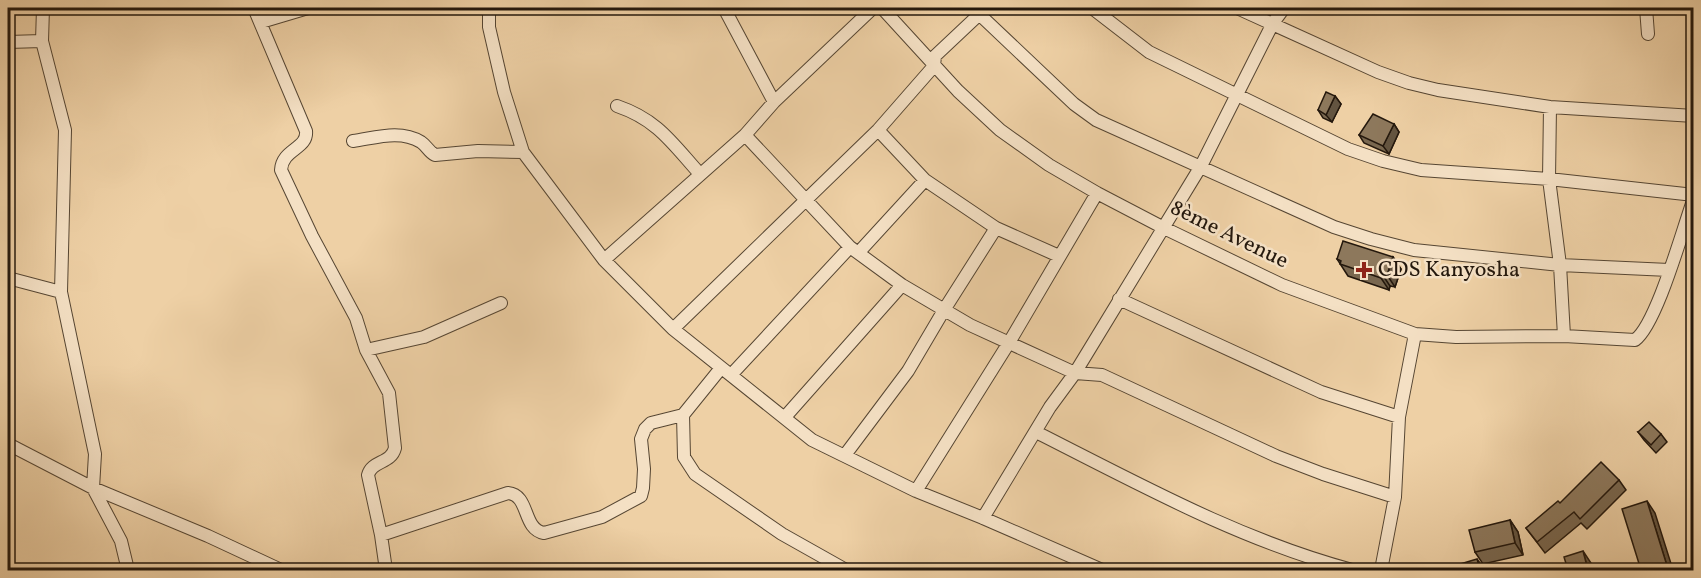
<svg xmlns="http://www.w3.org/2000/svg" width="1701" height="578" viewBox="0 0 1701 578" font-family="Vollkorn,serif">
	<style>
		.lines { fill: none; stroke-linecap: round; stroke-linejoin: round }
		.street-casing { stroke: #564633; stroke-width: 14 }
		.street { stroke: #f4e0c4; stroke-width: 12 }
		.wall { fill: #79674f; stroke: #24180d; stroke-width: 1.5 }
		.shaded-wall { fill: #635440; stroke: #24180d; stroke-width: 1.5 }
		.building { fill: #8d785c; stroke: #24180d; stroke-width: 1.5 }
		.poi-dot { fill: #8f2418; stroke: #f4e0c4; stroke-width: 2 }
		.labels { text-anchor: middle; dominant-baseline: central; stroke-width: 5; stroke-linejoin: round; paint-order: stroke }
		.street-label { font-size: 22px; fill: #24180d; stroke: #f4e0c4 }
		.poi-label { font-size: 22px; fill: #24180d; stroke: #f4e0c4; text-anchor: start }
	</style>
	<rect width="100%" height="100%" fill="#eed0a5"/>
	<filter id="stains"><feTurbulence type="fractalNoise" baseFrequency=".00333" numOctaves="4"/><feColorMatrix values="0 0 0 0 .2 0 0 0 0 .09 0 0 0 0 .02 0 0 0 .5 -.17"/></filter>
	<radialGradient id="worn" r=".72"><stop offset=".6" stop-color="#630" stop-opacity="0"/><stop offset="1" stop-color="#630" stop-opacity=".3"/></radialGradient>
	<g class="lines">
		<defs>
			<path id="street" d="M43,8L42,41L65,130L61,292L95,454L93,488L121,541L128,570
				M254,8L306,131C308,149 282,149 281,170L312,236L356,318L366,350L389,393L395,448C391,464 372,460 368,475L381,535L386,570
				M489,8V27L504,92L523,152L604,260L673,329L812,440L916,491L983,518L1102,570
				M724,8L774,102
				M882,8L958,91L1000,130L1049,165L1097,193L1164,228L1282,285L1415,334L1456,337L1564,336L1635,340C1657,324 1683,228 1694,198
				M1092,8L1149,52L1348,149L1383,161L1421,170L1549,179L1694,195
				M1237,8L1378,72L1409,83L1438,90L1550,107L1694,116
				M1646,8L1648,34
				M979,14L1074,104L1096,120L1334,227L1371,239L1414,250L1560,265L1669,270
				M261,22L308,8
				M8,42L42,41
				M617,106C658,120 672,143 700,174
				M1550,107L1549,179L1560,265L1564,336
				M878,130L925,180L996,228L1059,256
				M745,135L850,247L902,285L970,325L1075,373L1102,375L1276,456L1323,474L1395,497
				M353,141C375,138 400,129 421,142C427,146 429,152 435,155L478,151L523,152
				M859,252L925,180
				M604,260L745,135L774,102L873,8
				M8,278L61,292
				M1119,299L1321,392L1399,417
				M673,329L878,130L934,66L935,56L986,8
				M366,350L424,337L501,303
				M721,368L683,415L684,457L695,474L782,534L846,570
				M731,375L850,247
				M785,417L902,285
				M1036,432C1139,484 1240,540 1352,570
				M8,444L93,488L208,536L281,570
				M845,455L908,371L944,310L996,228
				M916,491L1010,341L1097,193
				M983,518L1050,407L1075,373L1201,166L1273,23L1284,8
				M381,535L508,493C530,495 522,529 544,533L602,517L641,496L643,488L644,469L641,439L645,429L651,423L683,415
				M1381,570L1395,497L1399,417L1415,334"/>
		</defs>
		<use href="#street" class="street-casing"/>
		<use href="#street" class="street"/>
	</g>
	<path class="wall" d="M1335,96L1341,104L1332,122L1323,118L1318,110Z
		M1394,124L1399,132L1389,154L1364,143L1359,135Z
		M1393,257L1401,269L1395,287L1390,286L1389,290L1348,276L1337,259Z
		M1638,432L1661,434L1667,442L1656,453L1644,440Z
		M1619,480L1626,490L1587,529L1581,523L1545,553L1526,528L1560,503Z
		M1510,520L1518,532L1523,555L1483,564L1475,552Z"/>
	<path class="shaded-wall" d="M1335,96L1341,104L1332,122L1326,115Z
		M1394,124L1399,132L1389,154L1383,146Z
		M1393,257L1401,269L1395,287L1387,275Z
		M1382,274L1390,286L1389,290L1381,278Z
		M1647,501L1655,513L1673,570H1669L1668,569Z
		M1510,520L1518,532L1523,555L1515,543Z
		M1583,551L1591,563L1593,570H1588Z
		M1477,559L1485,570H1480Z"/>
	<path class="building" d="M1326,92L1335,96L1326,115L1318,110Z
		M1373,114L1394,124L1383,146L1359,135Z
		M1343,241L1393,257L1387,275L1382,274L1381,278L1340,264L1341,261L1337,259Z
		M1649,422L1661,434L1651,445L1638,432Z
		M1601,462L1619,480L1580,519L1574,512L1537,542L1526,528L1558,501L1560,503Z
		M1647,501L1668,569L1663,570H1641L1622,509Z
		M1510,520L1515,543L1475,552L1469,530Z
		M1583,551L1588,570H1568L1564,557Z
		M1477,559L1480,570H1459L1457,565Z"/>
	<path class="poi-dot" d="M1361 261h6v6h6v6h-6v6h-6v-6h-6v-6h6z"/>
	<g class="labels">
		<g class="street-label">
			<text transform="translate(1229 235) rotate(26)">8ème Avenue</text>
		</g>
		<g class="poi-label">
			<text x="1378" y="270">CDS Kanyosha</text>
		</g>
	</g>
	<rect width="1701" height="578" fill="none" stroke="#eed0a5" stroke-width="30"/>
	<rect x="9" y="9" width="1683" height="560" fill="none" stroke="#24180d" stroke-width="3"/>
	<rect x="15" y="15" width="1671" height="548" fill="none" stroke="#24180d" stroke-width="1.5"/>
	<rect width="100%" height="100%" filter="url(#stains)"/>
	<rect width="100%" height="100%" fill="url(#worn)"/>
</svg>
